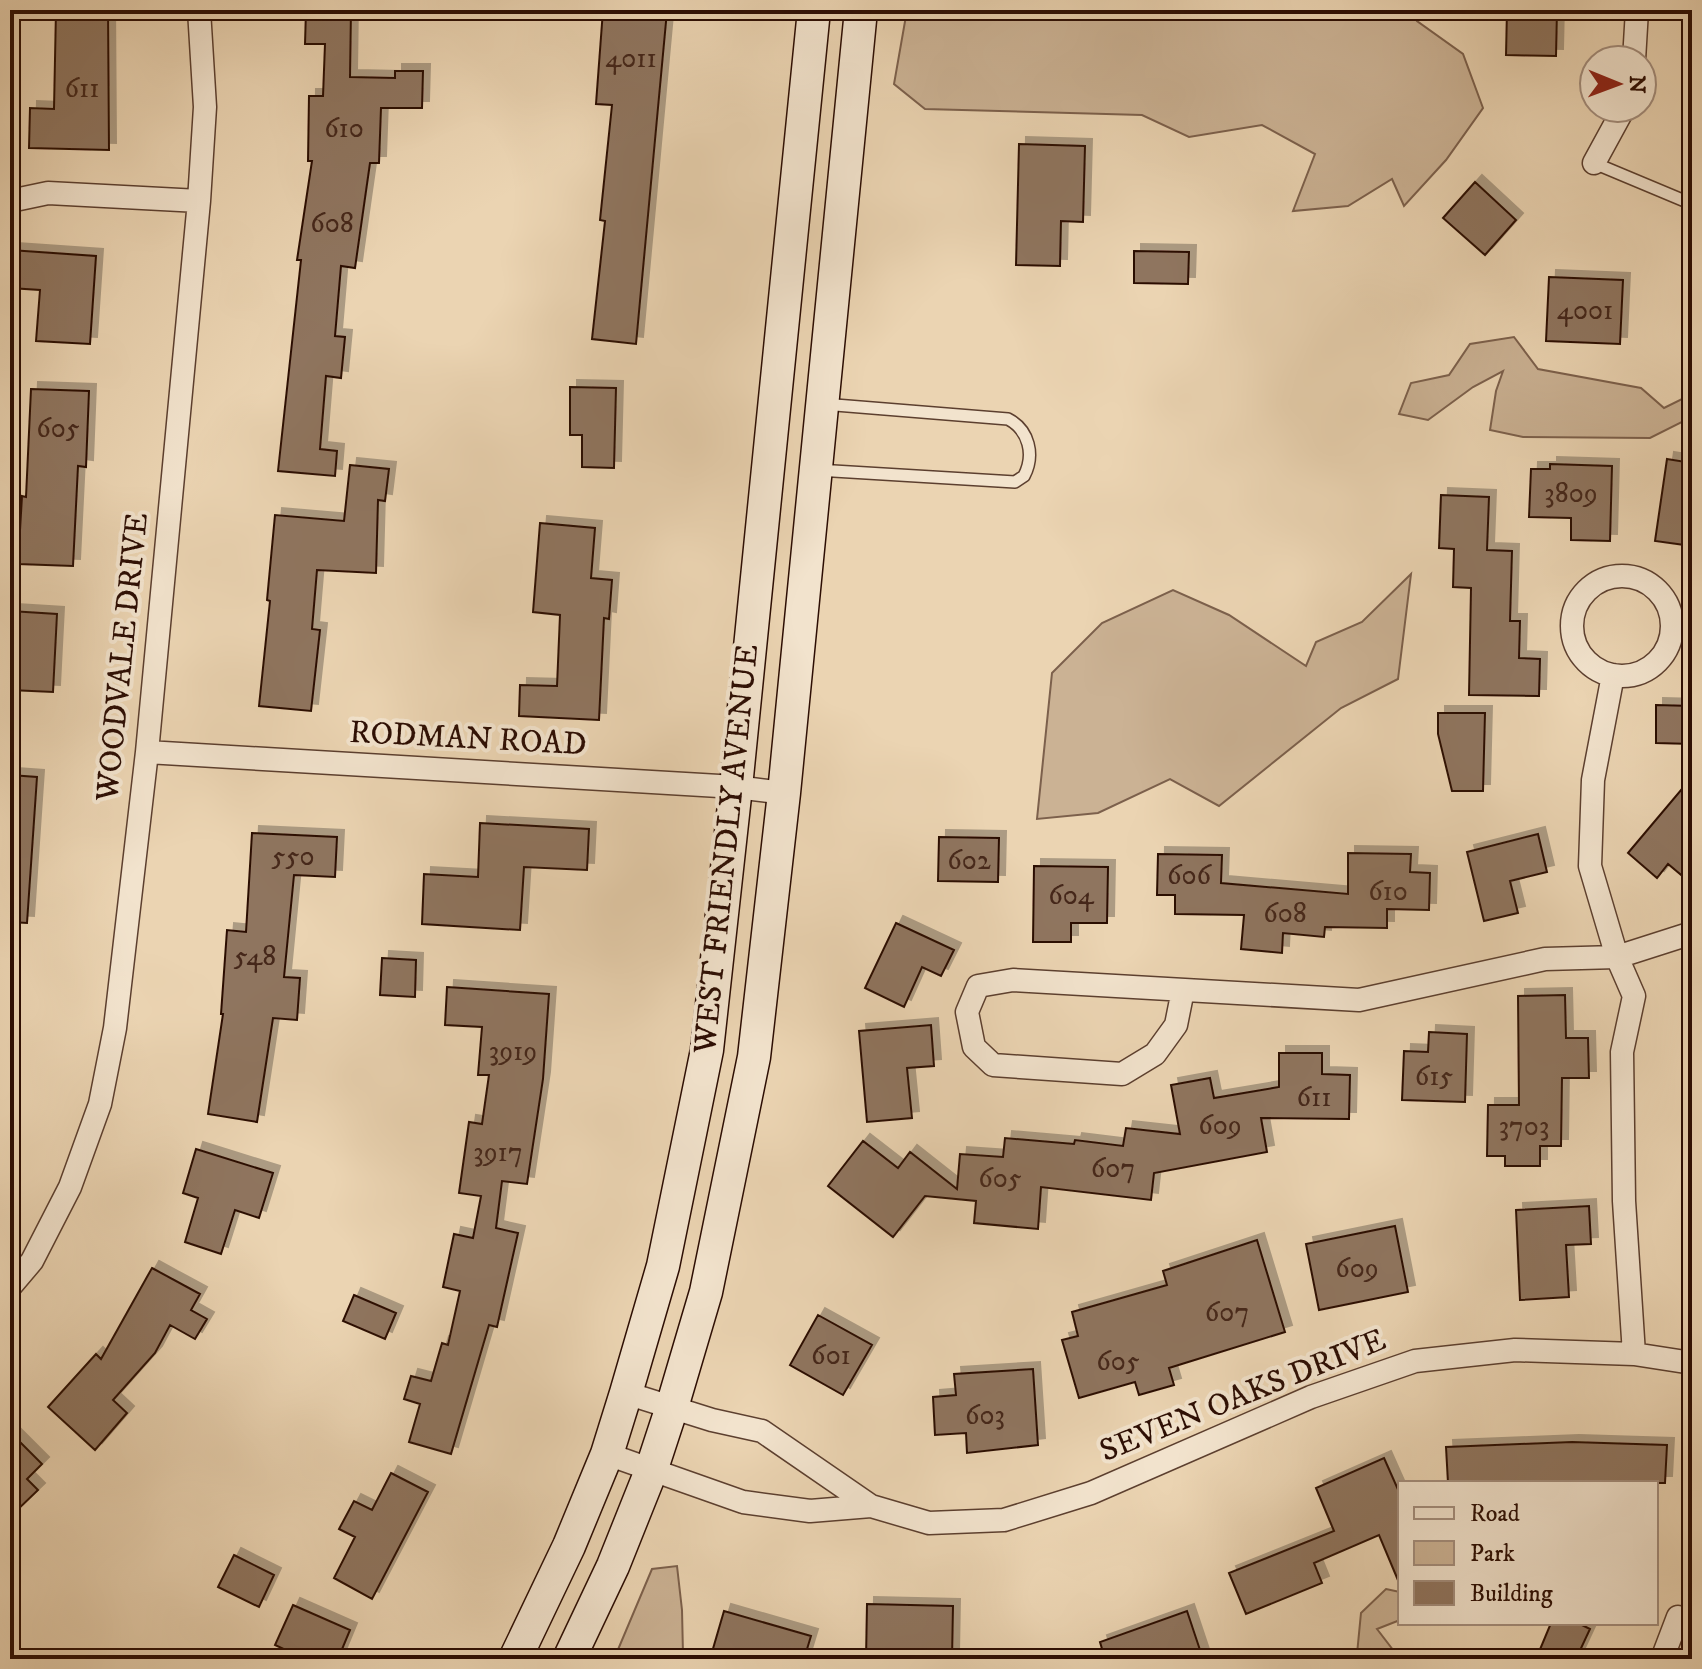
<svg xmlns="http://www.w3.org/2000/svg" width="1702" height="1669" viewBox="0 0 1702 1669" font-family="'IM FELL DW Pica',serif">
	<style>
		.green { fill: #cbb294; stroke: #7c604c; stroke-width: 2 }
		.building { fill: #8f745e; stroke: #2c0d03; stroke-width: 2; filter: url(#shadow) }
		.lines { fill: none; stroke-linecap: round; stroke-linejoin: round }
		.lane-casing { stroke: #5c3f2f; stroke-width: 14 }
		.street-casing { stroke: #5c3f2f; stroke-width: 25 }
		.secondary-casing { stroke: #2c0d03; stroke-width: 35 }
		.lane { stroke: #f2e3cd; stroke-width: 11 }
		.street { stroke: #f2e3cd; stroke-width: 22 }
		.secondary { stroke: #f2e3cd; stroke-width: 32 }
		.labels { text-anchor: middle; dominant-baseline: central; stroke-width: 8; stroke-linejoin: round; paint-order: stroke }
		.number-label { font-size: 28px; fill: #45271a }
		.street-label { font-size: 32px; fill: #2c0d03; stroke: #f2e3cd }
	</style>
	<defs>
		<filter id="shadow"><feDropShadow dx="7" dy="-7" stdDeviation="0" flood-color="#0004"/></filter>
	</defs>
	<rect width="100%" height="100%" fill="#ebd4b2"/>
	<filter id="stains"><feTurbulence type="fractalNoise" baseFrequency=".0025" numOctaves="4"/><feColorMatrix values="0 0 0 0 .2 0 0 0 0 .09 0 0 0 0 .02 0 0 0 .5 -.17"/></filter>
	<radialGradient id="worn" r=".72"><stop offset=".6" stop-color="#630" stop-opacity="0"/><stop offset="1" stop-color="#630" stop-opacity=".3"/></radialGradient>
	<path class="green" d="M907,10H1420L1417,21L1463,54L1483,108L1446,160L1404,206L1392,179L1348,206L1293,211L1315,154L1262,125L1189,137L1142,115L925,109L894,84Z
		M1514,337L1538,369L1641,388L1664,408L1692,394V417L1650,438L1523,437L1490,430L1496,391L1503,371L1473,387L1428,420L1399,414L1411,383L1449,375L1470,344Z
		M1411,574L1398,679L1341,708L1219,806L1170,779L1098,813L1037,819L1052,673L1102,623L1173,590L1229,615L1306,666L1316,642L1362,622Z
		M677,1566L682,1610L683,1654L680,1659H614L652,1569Z
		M1386,1589L1400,1592V1620L1377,1629L1400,1659H1353L1357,1654L1361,1613Z"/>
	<path class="building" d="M56,10H108L109,150L29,148L30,108L54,109Z
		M306,10H351L350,77L395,78V71H423L422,108H381L379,163H370L355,268L341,266L335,336L345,337L341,378L326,376L320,449L337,451L335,476L278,471L301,260H297L312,161H308L309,96H323L325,44H305Z
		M603,10L667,11L636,344L592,339L605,221L600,220L612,105L596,104Z
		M1507,10H1557L1556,56L1506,55Z
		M1019,144L1085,146L1083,222L1061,221L1060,266L1016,265Z
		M1475,182L1516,220L1485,255L1443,218Z
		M10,250L96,256L90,344L36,341L40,290L10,288Z
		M1134,251L1189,252L1188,284L1134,283Z
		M1549,277L1623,280L1620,344L1546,341Z
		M570,387L616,388L614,468L582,467V435H570Z
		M31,389L89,391L86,467L78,466L73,566L18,564L22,496L26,497Z
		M1667,459L1692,463V546L1655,541Z
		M1550,464L1612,466L1610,541L1571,540V518L1529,517L1531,469H1550Z
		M350,465L389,469L385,501L378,500L376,573L317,570L312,629L320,630L311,711L259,706L270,601L267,600L275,515L344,521Z
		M1441,495L1489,497L1487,550L1512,551L1510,621H1520L1519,658L1540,659L1539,696L1469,695L1471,588L1453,587L1454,549L1439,548Z
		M540,523L595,528L591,578L612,580L609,619L604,618L599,720L519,716L520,685L557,686L560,615L533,612Z
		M10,611L57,614L53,692L10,690Z
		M1656,705L1692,706V744L1656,743Z
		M1438,713H1485L1483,791H1452L1438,734Z
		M10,775L37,777L27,923L10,922Z
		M1692,777V884L1668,864L1657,878L1628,853Z
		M480,823L589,829L587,870L524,867L520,930L422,924L424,874L478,877Z
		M252,833L337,837L335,877L294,875L284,977L300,978L297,1020L273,1018L257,1122L208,1114L223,1014H221L227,930L246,932Z
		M1538,834L1547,872L1510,881L1518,913L1484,921L1467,852Z
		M939,837L999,838L998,882L938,881Z
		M1348,853L1411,854L1410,872L1430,873L1429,910L1387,909V928L1325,927L1324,937L1283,933L1282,953L1241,949L1244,915L1175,914V895H1157L1158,854L1222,855L1221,883L1348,894Z
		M1034,866L1108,867L1107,923H1071V942H1033Z
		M896,923L954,950L941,976L922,967L904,1007L865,988Z
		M382,958L416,960L415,997L380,995Z
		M447,987L549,994L543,1079L527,1184L502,1181L496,1228L518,1233L497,1327L489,1325L451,1454L409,1442L420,1404L404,1399L411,1376L431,1381L442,1343L448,1345L460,1291L443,1287L454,1234L473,1238L481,1196L459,1193L469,1122L482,1124L489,1075H478L482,1027L445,1025Z
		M1565,995L1566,1038H1588L1589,1078H1562L1561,1146H1540V1166H1505V1156H1487L1488,1105H1519L1518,996Z
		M931,1025L934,1066L907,1068L912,1118L867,1122L859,1031Z
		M1429,1032L1467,1034L1465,1102L1402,1100L1404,1051L1428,1052Z
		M1279,1053H1322V1074L1350,1075L1349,1119L1261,1118L1267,1152L1154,1173L1151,1200L1041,1187L1038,1229L974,1223L976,1201L925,1196L893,1237L828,1186L863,1141L898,1168L910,1152L957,1189L960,1154L1003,1157L1005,1138L1074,1144L1075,1140L1123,1146L1126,1128L1180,1134L1171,1085L1210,1078L1214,1098L1279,1087Z
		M196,1149L273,1173L259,1218L235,1210L221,1254L185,1242L198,1198L183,1193Z
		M1589,1206L1591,1244L1566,1245L1569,1297L1520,1300L1516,1210Z
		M1395,1226L1408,1292L1319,1310L1306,1244Z
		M1257,1240L1285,1332L1169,1368L1174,1385L1139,1395L1135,1382L1079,1398L1062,1340L1078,1336L1072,1312L1167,1285L1163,1271Z
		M152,1268L200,1294L191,1310L207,1319L195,1339L170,1325L155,1353L113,1400L127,1413L95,1450L48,1407L96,1354L101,1359Z
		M354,1295L396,1313L385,1339L343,1321Z
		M818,1315L872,1345L843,1395L790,1365Z
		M1033,1369L1038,1445L967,1453L966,1433L935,1435L933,1397L956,1395L954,1374Z
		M10,1432L42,1464L27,1479L38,1490L10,1517Z
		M1572,1442L1667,1445L1665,1483H1448L1446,1447Z
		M1384,1458L1400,1494V1585L1379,1535L1314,1563L1322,1583L1246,1614L1229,1573L1334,1531L1316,1488Z
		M391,1473L428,1492L372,1599L334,1578L355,1537L339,1529L354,1501L372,1510Z
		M234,1555L274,1575L259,1607L218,1587Z
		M867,1604L953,1606L952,1659H866Z
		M293,1605L350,1630L338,1659H284L288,1651L275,1645Z
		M724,1611L811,1636L804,1659H710Z
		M1187,1611L1203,1659H1105L1100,1642Z
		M1551,1623H1578L1590,1629L1576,1659H1536Z"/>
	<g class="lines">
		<defs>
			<path id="lane" d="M1594,163L1692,204
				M817,470L1015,482L1024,476C1035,455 1029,430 1008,419L823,404"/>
			<path id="street" d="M1634,60L1637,10
				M1594,163L1624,108
				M10,201L48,193L199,201
				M1572 626a50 50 0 1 1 100 0a50 50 0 1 1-100 0Z
				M1613,675L1593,780L1590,866L1617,957L1634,996L1622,1052L1624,1201L1634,1354
				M147,752L736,787L784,793
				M1183,990L1176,1025L1155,1054L1122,1074L993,1065L974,1047L967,1012L978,986L1013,980L1359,1000L1545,959L1617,957L1692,933
				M10,1287L32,1261L70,1187L100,1104L115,1028L147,752L199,201L205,107L199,10
				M626,1393L712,1420L762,1431L871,1506L929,1523L1004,1520L1091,1493L1311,1397L1415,1361L1515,1350L1634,1354L1692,1363
				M607,1454L743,1502L810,1511L871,1506
				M1662,1659L1678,1617"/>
			<path id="secondary" d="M515,1659L569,1546L607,1454L626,1393L663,1266L707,1050L736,787L814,10
				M569,1659L613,1566L651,1471L672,1407L706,1292L754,1057L784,793L861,10"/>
		</defs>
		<use href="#lane" class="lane-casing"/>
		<use href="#street" class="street-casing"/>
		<use href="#secondary" class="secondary-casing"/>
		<use href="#lane" class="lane"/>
		<use href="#street" class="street"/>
		<use href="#secondary" class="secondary"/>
	</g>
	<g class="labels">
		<g class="number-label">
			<text x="631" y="58">4011</text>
			<text x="82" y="88">611</text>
			<text x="344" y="128">610</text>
			<text x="332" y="223">608</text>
			<text x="1585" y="310">4001</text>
			<text x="58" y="428">605</text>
			<text x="1571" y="493">3809</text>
			<text x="293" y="856">550</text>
			<text x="969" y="860">602</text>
			<text x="1189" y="875">606</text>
			<text x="1388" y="891">610</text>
			<text x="1071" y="895">604</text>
			<text x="1285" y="913">608</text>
			<text x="255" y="956">548</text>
			<text x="513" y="1051">3919</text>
			<text x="1434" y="1076">615</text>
			<text x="1314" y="1097">611</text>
			<text x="1220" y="1125">609</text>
			<text x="1524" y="1126">3703</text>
			<text x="498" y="1152">3917</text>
			<text x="1113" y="1168">607</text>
			<text x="1000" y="1178">605</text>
			<text x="1357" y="1268">609</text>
			<text x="1227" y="1312">607</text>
			<text x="831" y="1355">601</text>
			<text x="1118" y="1361">605</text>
			<text x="985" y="1415">603</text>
		</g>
		<g class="street-label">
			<text transform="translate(123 657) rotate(-84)">WOODVALE DRIVE</text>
			<text transform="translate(468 739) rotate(3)">RODMAN ROAD</text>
			<text transform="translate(727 849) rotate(-84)">WEST FRIENDLY AVENUE</text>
			<text transform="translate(1243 1396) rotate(-22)">SEVEN OAKS DRIVE</text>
		</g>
	</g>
	<rect width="1702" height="1669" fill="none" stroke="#ebd4b2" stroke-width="40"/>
	<rect x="12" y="12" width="1678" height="1645" fill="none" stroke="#2c0d03" stroke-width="4"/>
	<rect x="20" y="20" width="1662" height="1629" fill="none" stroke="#2c0d03" stroke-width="2"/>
	<rect x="1398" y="1481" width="260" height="144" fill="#f2e3cd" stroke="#a38d7c" stroke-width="2"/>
	<rect x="1414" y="1507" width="40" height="12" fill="#f2e3cd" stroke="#a38d7c" stroke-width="2"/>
	<text x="1470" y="1521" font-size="24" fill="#2c0d03">Road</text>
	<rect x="1414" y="1541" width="40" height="24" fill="#cbb294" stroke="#a38d7c" stroke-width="2"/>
	<text x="1470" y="1561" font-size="24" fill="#2c0d03">Park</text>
	<rect x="1414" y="1581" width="40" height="24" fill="#8f745e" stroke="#a38d7c" stroke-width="2"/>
	<text x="1470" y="1601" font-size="24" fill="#2c0d03">Building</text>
	<g transform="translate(1618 84) rotate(91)"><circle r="38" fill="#f2e3cd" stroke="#a38d7c" stroke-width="2"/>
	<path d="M0-6L14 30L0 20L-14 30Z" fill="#8f2418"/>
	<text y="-12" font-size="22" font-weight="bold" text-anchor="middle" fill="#2c0d03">N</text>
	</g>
	<rect width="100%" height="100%" filter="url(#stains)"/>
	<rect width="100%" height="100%" fill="url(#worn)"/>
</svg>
